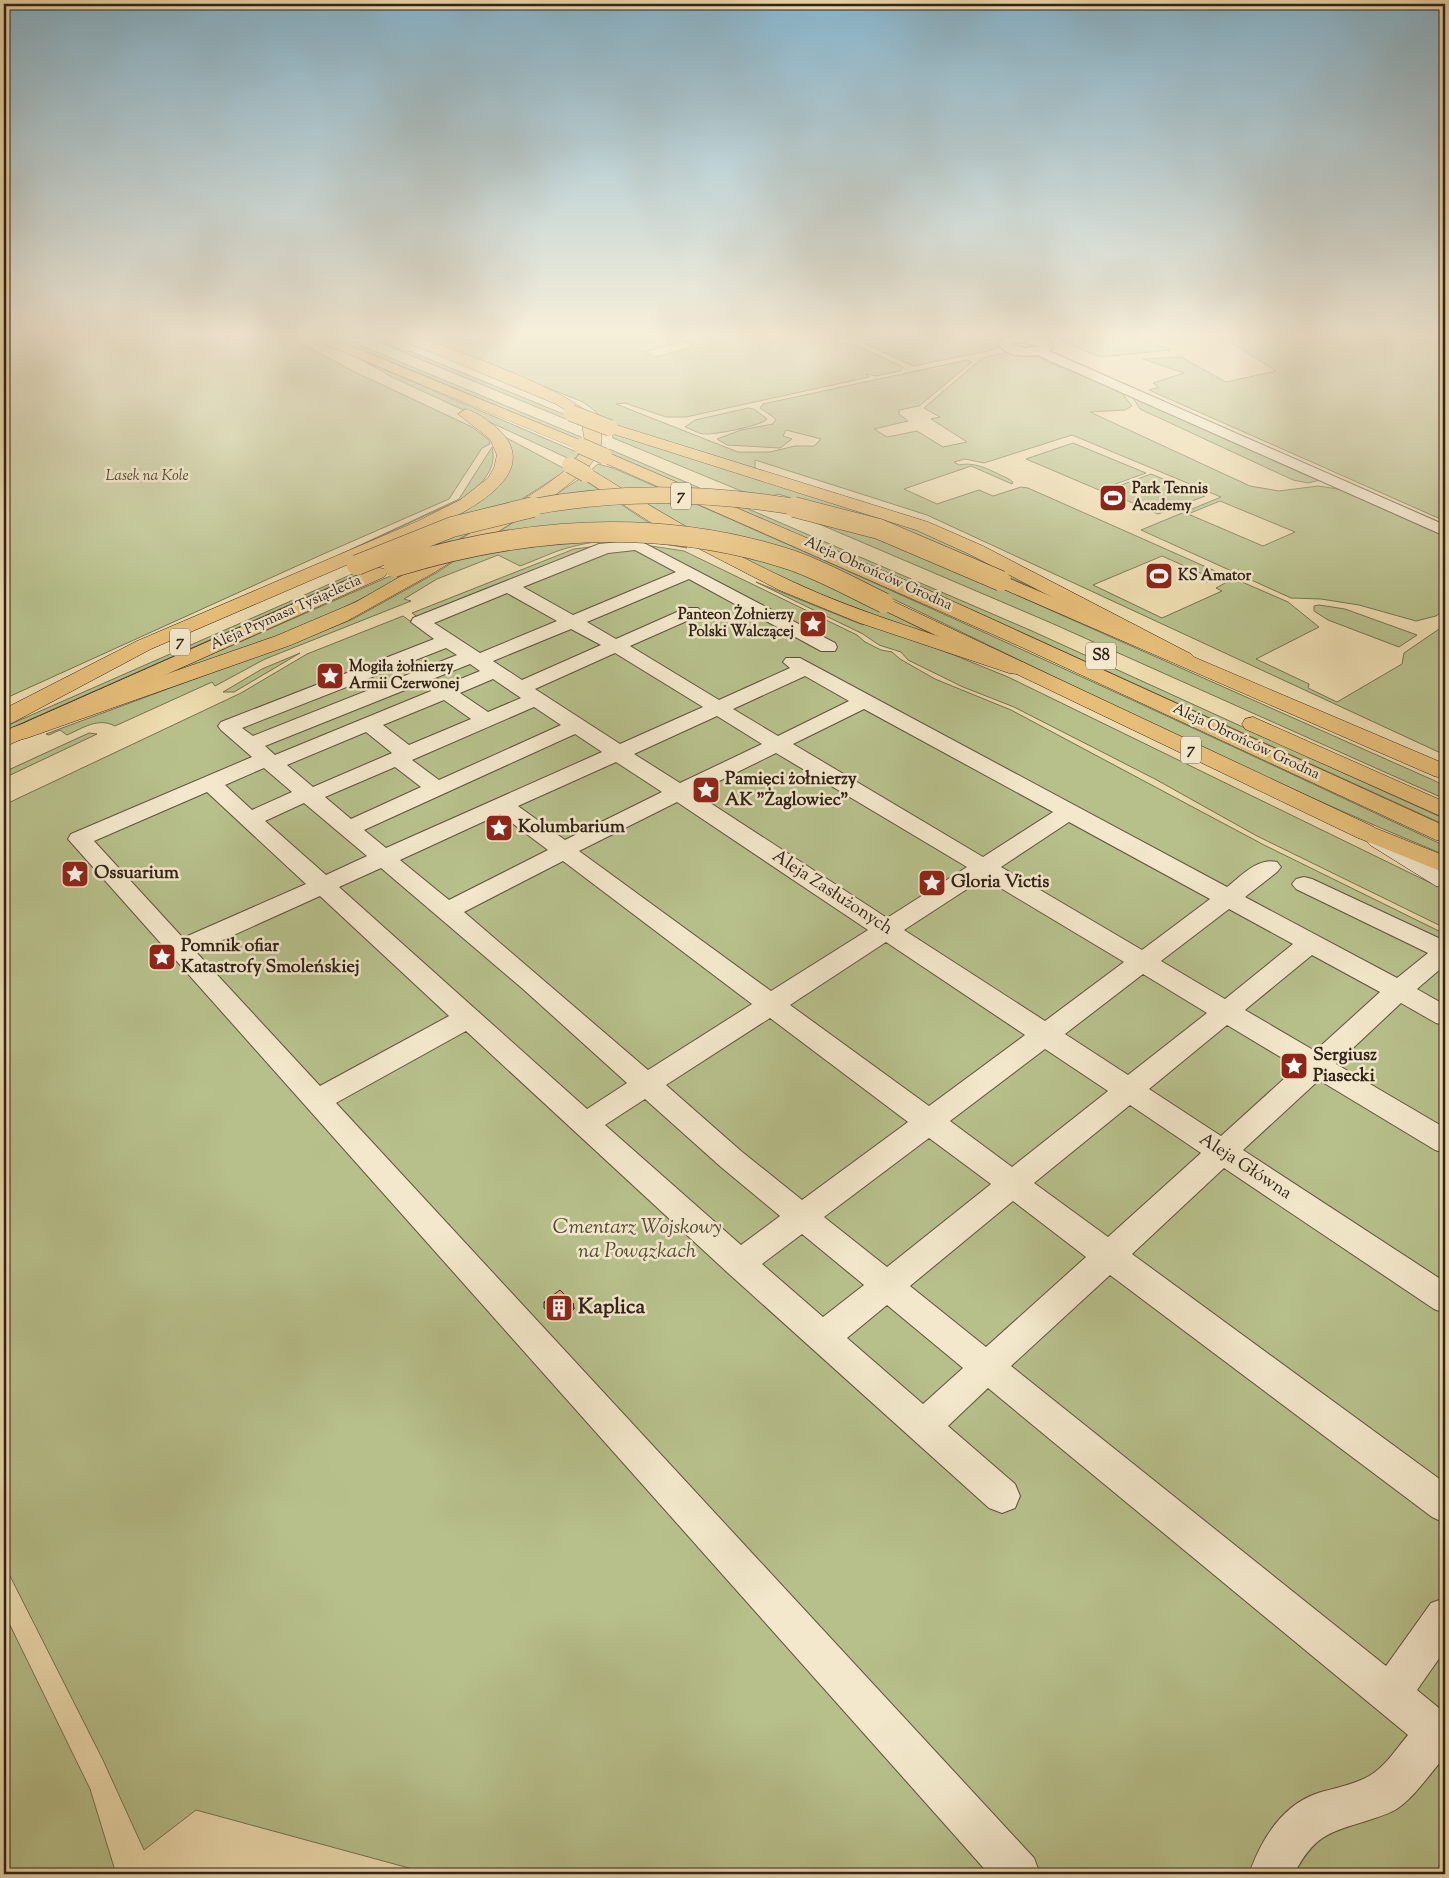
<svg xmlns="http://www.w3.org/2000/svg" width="1449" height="1878" viewBox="0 0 1449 1878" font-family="'Sorts Mill Goudy',serif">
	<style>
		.green { fill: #b7c08b; stroke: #747152; fill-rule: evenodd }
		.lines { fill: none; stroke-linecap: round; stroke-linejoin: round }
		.street-casing { stroke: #60503e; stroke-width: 2 }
		.secondary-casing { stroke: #312219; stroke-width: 1 }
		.primary-casing { stroke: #312219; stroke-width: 1 }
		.highway-casing { stroke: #312219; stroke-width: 1 }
		.street { fill: #f3e8cb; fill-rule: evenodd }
		.secondary { fill: #f3e8cb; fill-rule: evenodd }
		.primary { fill: #e6be78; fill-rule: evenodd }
		.highway { fill: #e6be78; fill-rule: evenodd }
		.primary-bridge-far1-casing { stroke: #312219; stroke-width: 17; stroke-linecap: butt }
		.primary-bridge-casing { stroke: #312219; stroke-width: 21; stroke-linecap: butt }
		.highway-bridge-casing { stroke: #312219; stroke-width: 17; stroke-linecap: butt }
		.primary-bridge-far1 { stroke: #e6be78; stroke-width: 16 }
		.primary-bridge { stroke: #e6be78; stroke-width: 20 }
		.highway-bridge { stroke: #e6be78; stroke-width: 16 }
		.wall { fill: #c28d68; stroke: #312219 }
		.shaded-wall { fill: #9e7355; stroke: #312219 }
		.building { fill: #e2a479; stroke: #312219 }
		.labels { text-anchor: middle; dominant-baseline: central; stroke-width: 5; stroke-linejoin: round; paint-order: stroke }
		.far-park-label { font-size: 15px; font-style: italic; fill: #524a36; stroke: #f3e8cb }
		.far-poi-label { font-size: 15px; font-weight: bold; fill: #312219; stroke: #f3e8cb; text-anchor: start }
		.far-street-label { font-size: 15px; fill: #312219; stroke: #f3e8cb }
		.shield { fill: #f3e8cb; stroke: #6b5d4e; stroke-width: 1 }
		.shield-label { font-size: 16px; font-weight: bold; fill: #312219 }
		.poi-label { font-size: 18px; font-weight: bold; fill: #312219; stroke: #f3e8cb; text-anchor: start }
		.street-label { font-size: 18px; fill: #312219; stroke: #f3e8cb }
		.near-park-label { font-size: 21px; font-style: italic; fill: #524a36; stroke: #f3e8cb }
		.near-poi-label { font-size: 21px; font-weight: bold; fill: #312219; stroke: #f3e8cb; text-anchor: start }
	</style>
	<rect width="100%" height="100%" fill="#eddcaf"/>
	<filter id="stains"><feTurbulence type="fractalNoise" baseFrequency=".004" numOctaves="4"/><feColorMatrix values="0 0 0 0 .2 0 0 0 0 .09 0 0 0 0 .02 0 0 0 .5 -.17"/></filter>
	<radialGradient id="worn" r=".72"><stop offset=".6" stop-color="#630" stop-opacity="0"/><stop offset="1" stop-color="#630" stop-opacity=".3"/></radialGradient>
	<path class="green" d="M4,332H280L357,373L472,427L489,440L490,444L482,448L449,499L321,555L4,699Z
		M321,332H328L581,437L583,442Z
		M354,332H363L573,418L578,424Z
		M407,332H744L748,338L791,332H844L842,334L847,335L843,339C834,338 827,334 819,334L821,339L858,346L903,367L901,371L876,376L866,374L869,377L686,417H666L625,403L616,404L738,452H770L795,446H814L821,439L786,430L783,436L792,439L780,448L727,445L717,439L741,430L773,424L776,419L760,408L763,404L967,360L972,362L919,406L899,410V414L908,421L874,429L887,437L917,431L943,447L967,442L931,419L940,417L924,408L981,359C1000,351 1025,350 1045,357V361L1063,368L1071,369L1121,392L1132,406L1125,410L1090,412L1250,486L1279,491L1318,486L1344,490L1445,536V609L1436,616L1416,621L1359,605L1321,599L1291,598L1141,530L1221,497L1072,435L984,463L965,459L954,462L959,465C977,461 993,472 1009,479L1013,482L1012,484L971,466L904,489L937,504L979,490L993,496L1021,487L1028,488L1222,574L1223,577L1207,582L1199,578L1205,575L1162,556L1093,585L1162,618L1222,591L1216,588L1227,582H1242L1288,602L1319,627L1256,659L1309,684L1308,688L1337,702L1402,664L1404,653L1445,625V755L927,515L755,460V470L606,423L594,410L583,402ZM683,341L693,347L655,357L644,352ZM1220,501L1295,532L1263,546L1188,514Z
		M876,332H992L1003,339L1001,346L993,350L913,366L866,344L864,342L867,338L887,340L892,335Z
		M1092,332H1126L1170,350L1100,357L1060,340Z
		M1214,332H1445V521L1149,390L1159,387L1153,383L1184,373L1143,359L1181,357L1226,382L1276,371Z
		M362,360L579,453L574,461L394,378Z
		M1136,397L1320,480L1308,483L1293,480L1140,409L1133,398Z
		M748,408L754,409L767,419C761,426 714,435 703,434C697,433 691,429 685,427L695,420Z
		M612,433L897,522L951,544L1036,589L1008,577L994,585L1433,780L1445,786V799L1049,622L784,509L798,500L778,494L763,500L613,438Z
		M503,436L567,470L508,508L342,564L500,482Z
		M1073,443L1146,473L1099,490L1026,459Z
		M492,447C498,471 479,486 462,499L339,555L459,499Z
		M609,449L1032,631L1445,819V825L977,612L607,452Z
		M598,464L613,468C893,589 1170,716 1445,846V855C1258,778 1076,687 893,599L877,607L946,641L824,596L730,553L591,470Z
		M1151,474L1205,496L1158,514L1105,491Z
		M581,478L687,548C648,541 610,536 571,547C554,551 537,560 520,566L498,555L437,579L404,599L411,601L265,659L215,686L212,682L115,726C98,717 83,728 67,735L60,730L49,735L46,734L308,637L353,619L436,573Z
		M479,527L451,544L370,569L4,731V727L366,568Z
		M614,544H638L684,551L857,635L865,642L881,650L892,652L900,659L935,679L1011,710L1264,845L1445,934V1874H431L196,1810L144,1850L103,1760L4,1564V805L241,693L307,654L403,616L410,621L419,618L412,613L574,549Z
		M404,570H411L373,593L310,624L128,691Z
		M756,582L863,625L866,623L954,655L1008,677L1445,890V928L1257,836L1155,779L1014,707L963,687L908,660L901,652L879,645L863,634Z
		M1319,605L1345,609L1417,635L1399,647L1328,620L1314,611V606Z
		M300,653L234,692H223L262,669Z
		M89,733L97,734L4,778V772Z
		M4,1613L90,1789L116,1874H4Z"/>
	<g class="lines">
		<defs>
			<path id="street" d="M1018,334L1050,340L1052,348L1049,351L1445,525V536L1037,355C1023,357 1008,356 999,345L1004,338ZM1019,342L1039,346L1025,348L1012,344Z
				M638,540L835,643L837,647L835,651H821L689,579L587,622L616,639L686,608H698L701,612L698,616L630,646L719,700L790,668L783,662L786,658H800L1227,887C1241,876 1258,857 1277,862L1281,867L1277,872L1245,897L1397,978L1428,953L1296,889L1292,884L1296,879L1304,877L1312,879L1445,941V965L1417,989L1445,1005V1025L1436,1023L1401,1003L1336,1064L1445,1128V1153L1435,1150L1319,1080L1243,1150L1445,1282V1313L1434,1309L1224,1168L1132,1254L1445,1483V1523L1432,1517L1110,1275L1011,1366L1386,1666L1431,1603L1445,1598V1650L1417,1690L1445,1713V1760L1443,1759C1428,1776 1414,1798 1395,1810C1386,1815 1375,1818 1366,1821C1327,1833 1314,1836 1294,1874H1249C1261,1840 1282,1805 1318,1793C1334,1788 1354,1785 1369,1776C1385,1767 1396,1749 1408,1735L988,1388L948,1426L1015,1484L1020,1496L1015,1508L1002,1513L989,1508L728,1273L466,1031L336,1103L1034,1858L1040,1874H989L68,839L71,834L252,757L221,730L218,726L221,722L434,639L411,622L413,618L599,544ZM635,550L676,572L573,615L523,587L608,553ZM507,593L557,621L480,653L434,623ZM571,629L601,645L522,680L493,661ZM446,648L457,655L253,736L242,728ZM615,653L703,707L620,744L535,689ZM470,664L480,671L448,684L436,679L429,681L426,685L431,691L275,755L265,746ZM805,676L849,701L778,736L733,709ZM493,679L521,698L488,712L460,693ZM444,700L471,719L409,745L383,725ZM534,707L561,725L439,780L412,760ZM864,709L1053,812L983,857L793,744ZM717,716L762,744L680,783L634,754ZM366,732L392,753L313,787L287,765ZM575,734L602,752L386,848L364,830ZM776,753L967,867L887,918L695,793ZM616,762L662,792L565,840L518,806ZM395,767L421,787L351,819L325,797ZM264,768L292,792L252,810L225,785ZM207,792L306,884L183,938L94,841ZM677,802L868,930L771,991L579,851ZM304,803L367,856L326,875L265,821ZM500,814L548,850L449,900L400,860ZM1069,822L1210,899L1142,950L1001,867ZM563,861L752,1004L648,1070L464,912ZM381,868L523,989L627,1083L587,1109L339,887ZM984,878L1124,962L1045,1021L904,930ZM320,896L449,1016L320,1086L196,952ZM1229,909L1293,944L1225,999L1161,961ZM886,942L1025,1035L929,1106L790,1005ZM1312,955L1380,992L1315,1051L1245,1010ZM1143,974L1207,1013L1128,1075L1065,1034ZM770,1018L908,1122L802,1200L741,1151L666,1085ZM1227,1025L1297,1067L1221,1136L1149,1089ZM1045,1049L1108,1091L1012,1167L950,1121ZM645,1099L721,1167L780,1216L741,1245L605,1125ZM1130,1105L1201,1153L1108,1237L1034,1183ZM929,1138L991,1184L887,1267L824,1217ZM1013,1201L1086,1257L986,1347L910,1286ZM802,1234L864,1285L823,1317L762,1264ZM887,1305L963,1368L923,1404L847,1338Z"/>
			<path id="secondary" d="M1379,832L1388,835L1445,869V888L1436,886L1370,845L1366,840L1370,835Z"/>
			<path id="primary" d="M377,567L384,569L387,573L384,577L4,747V732Z
				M1001,575L1445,764V777L1434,776L994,585L991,581L994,577Z
				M884,597L1374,827L1378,832L1374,837L1365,840L1356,837L877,607L874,603L877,599Z"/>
			<path id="highway" d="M295,332H316L585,442L582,424L572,414L556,404L402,340L416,348L414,351H404L363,332H383L389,335L387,332H407C446,348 581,392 598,424C607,440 598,457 586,469L592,470C657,511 722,549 791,581C866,616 946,638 1025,663L1028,668L1025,673L1017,674L1009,673L860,623L779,590L661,529L579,476L555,495L435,572L347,621L291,645L27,738L19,740L11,738L8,733L11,728L276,636L356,602L422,564L543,487L567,469L582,451Z
				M466,409C479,413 495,425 504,435C539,479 461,514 430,529L151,649L12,723L4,725V709L137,641L418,521L460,500L488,478L494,468L497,455L490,439L458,414Z
				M610,423L928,522L983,546L1191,654L1195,658L1191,662L1184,664L1177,662L969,554L916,530L604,431L602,428L604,425Z
				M604,451L928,590L1445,826V842L1436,840L1019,646L598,460L596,456L598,452Z
				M1253,717L1445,802V818L1245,729L1242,724L1245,719Z
				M1442,764L1445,765V779L1434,776L1430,771L1434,766Z
				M1365,824L1445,856V873L1356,837L1352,832L1356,827Z"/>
		</defs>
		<use href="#street" class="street-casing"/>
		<use href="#secondary" class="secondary-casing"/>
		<use href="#primary" class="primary-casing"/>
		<use href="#highway" class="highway-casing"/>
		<use href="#street" class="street"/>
		<use href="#secondary" class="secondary"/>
		<use href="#primary" class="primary"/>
		<use href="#highway" class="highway"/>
		<defs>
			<path id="primary-bridge-far1" d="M526,508C618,490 710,492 801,508"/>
			<path id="primary-bridge" d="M794,507L879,529L1001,581
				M357,565L452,527L533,507
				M394,567C524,527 660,517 791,560C823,571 853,588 884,603"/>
			<path id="highway-bridge" d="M571,413L610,428
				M581,446L604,456
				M570,465L586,474"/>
		</defs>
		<use href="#primary-bridge-far1" class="primary-bridge-far1-casing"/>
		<use href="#primary-bridge" class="primary-bridge-casing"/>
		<use href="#highway-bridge" class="highway-bridge-casing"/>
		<use href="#primary-bridge-far1" class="primary-bridge-far1"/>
		<use href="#primary-bridge" class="primary-bridge"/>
		<use href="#highway-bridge" class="highway-bridge"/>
	</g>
	<path class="wall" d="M544,1302L573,1303L574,1309L558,1321L544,1308Z"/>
	<path class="shaded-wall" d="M573,1303L574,1309L558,1321L557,1315Z"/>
	<path class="building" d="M560,1290L573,1303L557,1315L544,1302Z"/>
	<linearGradient id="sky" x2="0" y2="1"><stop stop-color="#88b7d0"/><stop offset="0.56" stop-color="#f7efdb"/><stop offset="1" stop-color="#f7efdb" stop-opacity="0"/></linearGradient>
	<rect width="1449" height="595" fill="url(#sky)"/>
	<defs>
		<symbol id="stadium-square" viewBox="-11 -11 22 22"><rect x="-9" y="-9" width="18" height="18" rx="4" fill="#8f2418" stroke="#f3e8cb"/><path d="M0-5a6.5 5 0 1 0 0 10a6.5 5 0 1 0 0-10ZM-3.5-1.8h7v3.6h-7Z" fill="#fff"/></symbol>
		<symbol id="sight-square" viewBox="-11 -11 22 22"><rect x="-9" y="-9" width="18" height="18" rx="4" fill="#8f2418" stroke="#f3e8cb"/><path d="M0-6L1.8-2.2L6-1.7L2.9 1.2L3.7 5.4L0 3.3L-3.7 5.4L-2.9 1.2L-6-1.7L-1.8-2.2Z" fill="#fff"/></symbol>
		<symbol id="building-square" viewBox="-11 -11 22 22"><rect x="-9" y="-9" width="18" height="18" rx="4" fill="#8f2418" stroke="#f3e8cb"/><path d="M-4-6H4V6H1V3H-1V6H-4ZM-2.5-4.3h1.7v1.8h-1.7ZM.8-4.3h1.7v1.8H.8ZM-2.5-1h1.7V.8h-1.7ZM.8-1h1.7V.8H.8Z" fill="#fff"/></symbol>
	</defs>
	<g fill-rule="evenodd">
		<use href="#stadium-square" x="1097" y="482" width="32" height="32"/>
		<use href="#stadium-square" x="1143" y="560" width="32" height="32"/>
		<use href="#sight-square" x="797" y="608" width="32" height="32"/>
		<use href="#sight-square" x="314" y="660" width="32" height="32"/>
		<use href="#sight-square" x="690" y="774" width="32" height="32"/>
		<use href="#sight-square" x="483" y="812" width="32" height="32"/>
		<use href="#sight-square" x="59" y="858" width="32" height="32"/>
		<use href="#sight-square" x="916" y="867" width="32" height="32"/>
		<use href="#sight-square" x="146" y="941" width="32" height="32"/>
		<use href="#sight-square" x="1278" y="1050" width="32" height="32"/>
		<use href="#building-square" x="543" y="1292" width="32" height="32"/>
	</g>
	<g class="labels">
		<g class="far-park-label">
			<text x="147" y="476">Lasek na Kole</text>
		</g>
		<g class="far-poi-label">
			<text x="1132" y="489">Park Tennis<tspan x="1132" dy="17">Academy</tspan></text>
			<text x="1178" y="576">KS Amator</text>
			<text x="794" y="615" text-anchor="end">Panteon Żołnierzy<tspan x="794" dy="17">Polski Walczącej</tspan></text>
			<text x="349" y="667">Mogiła żołnierzy<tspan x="349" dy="17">Armii Czerwonej</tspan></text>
		</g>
		<g class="far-street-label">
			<text transform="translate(878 574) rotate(24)">Aleja Obrońców Grodna</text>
			<text transform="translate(286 613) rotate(-24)">Aleja Prymasa Tysiąclecia</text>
			<text transform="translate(1246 742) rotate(25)">Aleja Obrońców Grodna</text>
		</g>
		<g class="shield">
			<rect x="671" y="482.5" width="20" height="27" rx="4"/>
			<rect x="170" y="628.5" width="20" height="27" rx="4"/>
			<rect x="1086" y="642.5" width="30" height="27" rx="4"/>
			<rect x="1181" y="736.5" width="20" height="27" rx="4"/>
		</g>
		<g class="shield-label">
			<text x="681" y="496">7</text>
			<text x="180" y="642">7</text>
			<text x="1101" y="656">S8</text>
			<text x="1191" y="750">7</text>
		</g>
		<g class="poi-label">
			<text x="725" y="780">Pamięci żołnierzy<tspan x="725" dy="21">AK "Żaglowiec"</tspan></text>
			<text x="518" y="828">Kolumbarium</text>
			<text x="94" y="874">Ossuarium</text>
			<text x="951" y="883">Gloria Victis</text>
			<text x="181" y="947">Pomnik ofiar<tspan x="181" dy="21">Katastrofy Smoleńskiej</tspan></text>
			<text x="1313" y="1056">Sergiusz<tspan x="1313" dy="21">Piasecki</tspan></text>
		</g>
		<g class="street-label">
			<text transform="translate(832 893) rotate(33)">Aleja Zasłużonych</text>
			<text transform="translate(1245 1167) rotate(33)">Aleja Główna</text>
		</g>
		<g class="near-park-label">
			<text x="637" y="1228">Cmentarz Wojskowy<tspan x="637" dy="24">na Powązkach</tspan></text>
		</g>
		<g class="near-poi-label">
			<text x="578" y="1308">Kaplica</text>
		</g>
	</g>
	<rect width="1449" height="1878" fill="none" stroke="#eddcaf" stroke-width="20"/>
	<rect x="5" y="5" width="1439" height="1868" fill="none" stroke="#312219" stroke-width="2.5"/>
	<rect x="10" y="10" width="1429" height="1858" fill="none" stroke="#312219"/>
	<rect width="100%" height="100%" filter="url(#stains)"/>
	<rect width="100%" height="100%" fill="url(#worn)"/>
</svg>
